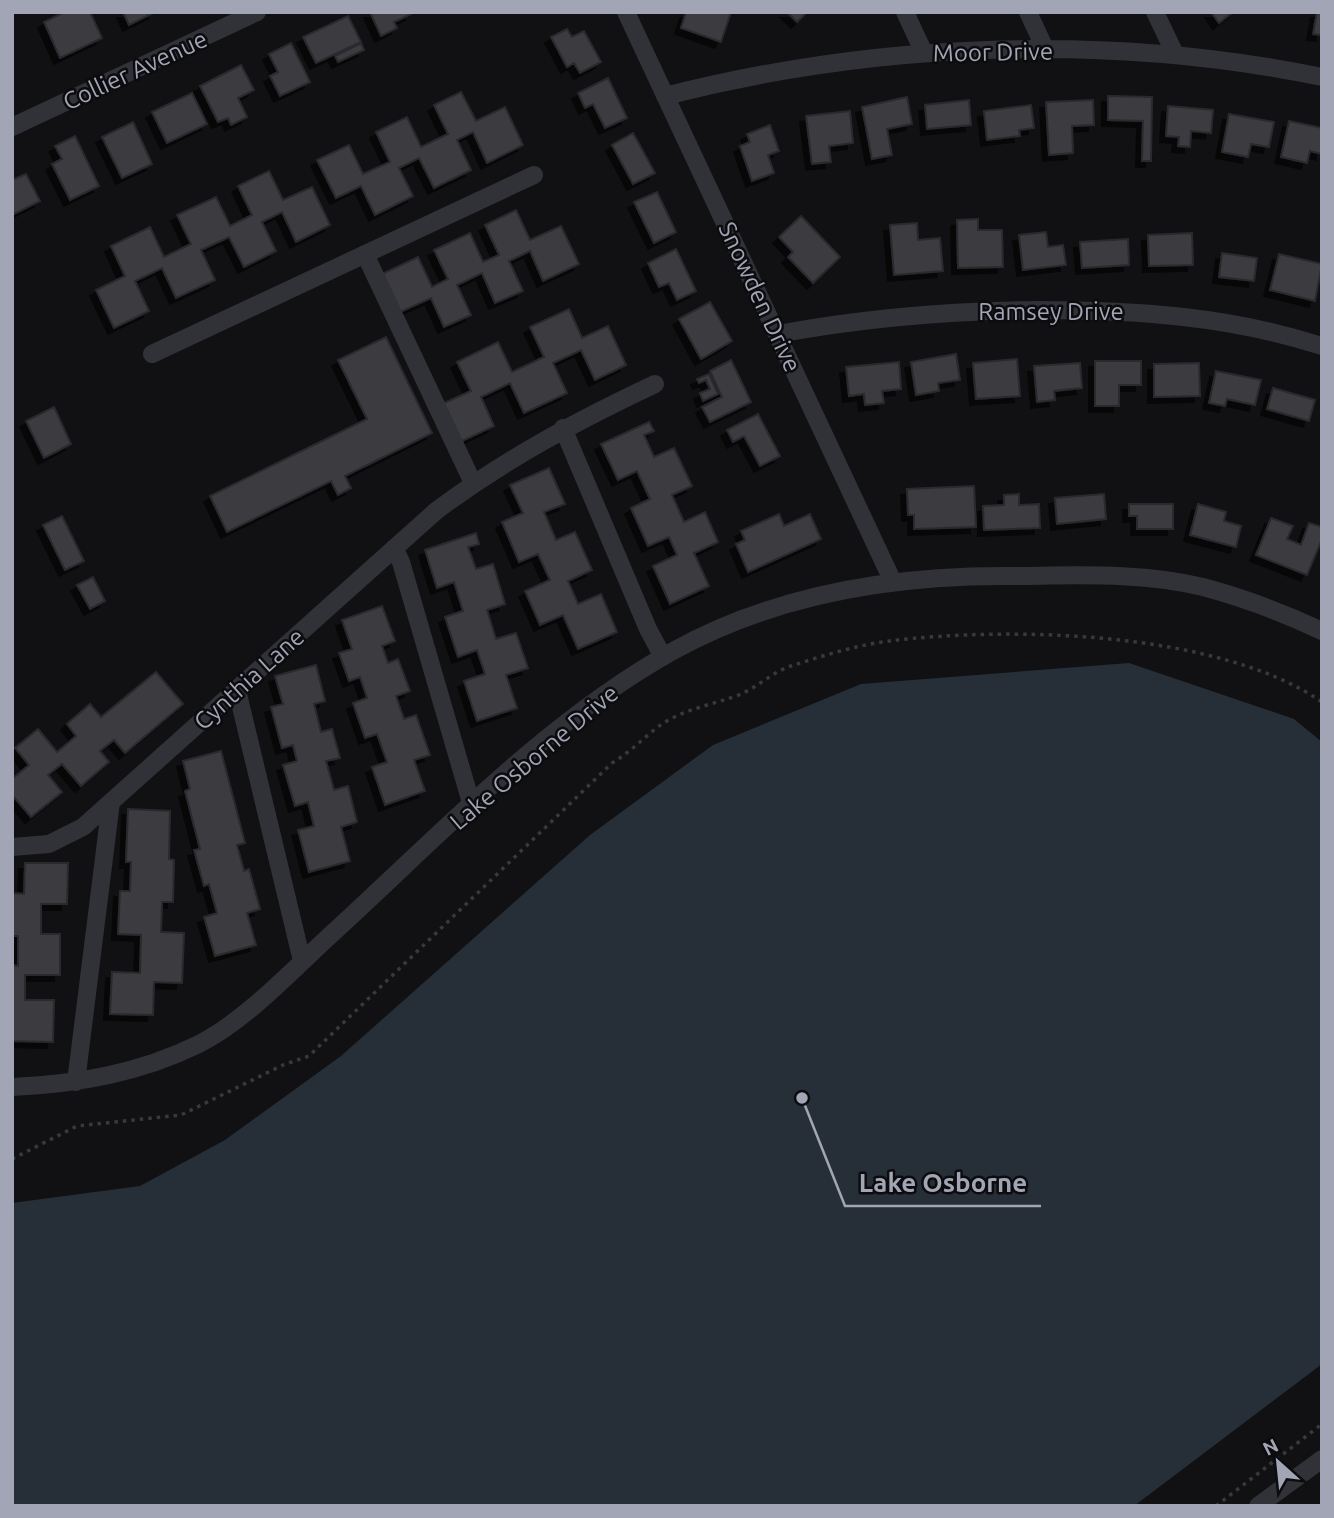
<svg xmlns="http://www.w3.org/2000/svg" width="1334" height="1518" viewBox="0 0 1334 1518" font-family="Ubuntu,sans-serif">
	<style>
		.water { fill: #262f37 }
		.building { fill: #3a3b41; stroke: #2b2b2f; stroke-width: 2; filter: url(#shadow) }
		.lines { fill: none; stroke-linecap: round; stroke-linejoin: round }
		.path { stroke: #37393f; stroke-width: 3.5; stroke-dasharray: 3.5 5; stroke-linecap: butt }
		.minor { stroke: #313238; stroke-width: 18 }
		.labels { text-anchor: middle; dominant-baseline: central; stroke-width: 5; stroke-linejoin: round; paint-order: stroke }
		.street-label { font-size: 24px; fill: #a1a5b5; stroke: #0c0c0e }
		.leader { fill: none; stroke: #a1a5b5; stroke-width: 2.5 }
		.callout-dot { fill: #a1a5b5; stroke: #0c0c0e; stroke-width: 2.5 }
		.callout-label { font-size: 26px; text-anchor: middle; font-weight: bold; fill: #a1a5b5; stroke: #0c0c0e; stroke-width: 5; stroke-linejoin: round; paint-order: stroke }
	</style>
	<defs>
		<filter id="shadow"><feDropShadow dx="-6" dy="6" stdDeviation="0" flood-color="#0009"/></filter>
	</defs>
	<rect width="100%" height="100%" fill="#111113"/>
	<path class="water" d="M1129,663L1294,719L1322,742V1364L1134,1506H12V1203L140,1186L225,1140L341,1056L590,835L713,745L861,684Z"/>
	<path class="building" d="M65,12H90L102,38L60,58L44,22Z
		M123,12H155L129,25Z
		M370,12H410L411,14L394,22L397,28L381,36Z
		M686,12H731L721,42L681,28Z
		M787,12H807L797,22Z
		M1211,12H1233L1219,23Z
		M1317,12H1322V35L1313,34Z
		M348,16L361,42L316,63L303,37Z
		M567,29L572,37L584,31L601,62L580,73L574,63L567,67L551,37Z
		M291,43L310,82L280,96L270,76L278,72L269,54Z
		M361,43L364,50L338,62L335,56Z
		M241,65L254,90L238,98L247,117L231,125L228,118L218,122L200,86Z
		M608,78L627,118L605,128L593,104L585,108L578,93Z
		M461,92L476,121L505,107L523,145L487,163L473,132L457,140L471,170L434,188L419,158L399,168L413,196L375,215L361,186L336,198L317,160L349,145L363,174L390,162L376,132L407,117L421,147L448,134L434,105Z
		M192,93L207,124L167,143L152,112Z
		M1108,96L1152,97L1151,161H1142L1143,121L1108,120Z
		M907,97L912,124L887,129L892,155L872,159L862,107Z
		M969,100L971,125L927,129L925,105Z
		M1093,100L1094,125L1072,126L1073,153L1049,155L1046,102Z
		M1031,105L1034,128L1019,130L1020,136L987,140L984,111Z
		M1168,106L1213,110L1211,133L1191,131L1190,147L1178,146L1179,137L1166,136Z
		M850,111L853,143L829,146L831,162L812,164L806,116Z
		M1229,114L1274,122L1269,147L1251,144L1248,157L1222,152Z
		M1289,121L1322,128V154L1310,151L1307,163L1281,157Z
		M133,122L152,164L122,178L102,137Z
		M770,125L779,151L768,155L774,173L752,181L740,146L750,142L747,134Z
		M633,133L655,173L633,184L612,145Z
		M75,136L99,186L70,200L52,164L62,159L55,146Z
		M269,171L283,200L312,187L330,225L296,242L282,212L262,222L276,251L244,267L229,237L201,250L215,280L176,298L162,268L135,281L149,311L114,328L96,290L125,276L111,246L150,227L164,257L191,244L177,215L216,197L230,226L252,215L238,186Z
		M26,174L40,201L12,215V180Z
		M657,192L676,232L654,243L634,202Z
		M516,210L530,240L561,226L579,264L543,281L530,251L509,261L523,291L495,303L482,273L457,285L471,315L444,327L431,298L398,313L380,275L418,257L432,287L448,279L434,250L470,233L483,262L499,255L485,225Z
		M801,216L840,257L813,283L788,257L793,252L779,237Z
		M978,219V230H1002L1003,267L958,268L957,220Z
		M917,223L918,240L940,238L943,271L894,275L890,225Z
		M1046,232L1048,247L1063,245L1066,265L1023,270L1019,235Z
		M1192,233L1193,265L1149,266L1148,235Z
		M1128,239L1129,265L1082,268L1080,242Z
		M676,249L696,291L677,300L669,283L659,287L648,263Z
		M1222,253L1257,258L1254,281L1219,277Z
		M1279,254L1322,264L1315,301L1270,290Z
		M710,302L732,341L701,359L679,319Z
		M569,309L582,338L608,326L626,365L595,380L581,350L553,363L567,393L524,413L510,383L481,397L494,426L460,442L442,404L471,391L457,362L498,342L512,372L544,357L530,327Z
		M386,337L432,433L345,476L351,488L338,495L331,481L227,532L210,496L367,419L338,360Z
		M956,354L960,380L938,383L939,391L916,395L911,362Z
		M1017,359L1020,396L976,399L973,363Z
		M731,360L751,402L710,422L702,407L722,397L710,371Z
		M1095,361H1141V385H1119V406H1095Z
		M899,362L901,389L882,391L884,403L865,405L864,394L849,396L846,367Z
		M1080,363L1082,388L1054,391L1055,400L1037,402L1034,366Z
		M1199,363L1200,396L1154,397V364Z
		M1216,371L1261,380L1255,405L1227,399L1225,406L1209,403Z
		M709,374L718,394L703,401L700,393L710,389L706,380L699,383L697,379Z
		M1273,388L1315,400L1309,421L1267,409Z
		M54,407L71,444L44,458L26,421Z
		M758,414L780,456L760,466L744,436L733,442L727,430Z
		M649,422L654,431L644,435L654,457L674,448L692,486L672,495L684,522L705,512L718,542L694,553L709,586L670,604L653,566L677,555L669,537L648,546L631,508L650,499L637,471L618,480L601,444Z
		M549,468L565,504L544,512L556,540L575,532L592,570L568,581L578,604L601,594L617,632L578,649L563,615L540,625L525,591L550,580L538,554L519,562L502,522L523,513L510,485Z
		M974,486L976,527L914,529V515H908L907,489Z
		M1019,494V505L1039,504L1040,528L984,530L983,506L1004,505V495Z
		M1104,494L1106,519L1057,524L1055,498Z
		M1129,504H1173V529H1137V516H1129Z
		M1198,504L1226,512L1224,521L1241,526L1236,547L1190,535Z
		M779,514L784,526L810,514L821,539L748,572L736,544L745,540L741,531Z
		M62,516L84,561L65,570L43,525Z
		M1271,518L1293,526L1287,539L1301,545L1309,523L1322,527V539L1307,575L1256,555Z
		M476,533L479,544L468,547L476,569L493,564L505,604L487,610L496,639L516,633L528,668L506,675L517,708L477,721L464,681L485,674L477,650L458,657L445,617L463,611L454,582L437,588L425,550Z
		M93,577L105,601L90,609L77,585Z
		M382,606L395,641L382,646L388,663L398,659L410,691L396,696L404,719L416,715L430,755L414,760L425,791L385,805L372,767L387,762L377,734L365,738L353,703L367,698L360,677L349,681L339,653L352,649L342,620Z
		M316,665L325,701L314,704L321,732L332,729L340,758L326,761L334,790L348,786L357,822L341,827L350,861L309,872L298,830L314,826L308,802L295,806L283,765L297,761L293,745L282,748L271,707L283,704L275,676Z
		M156,672L183,704L125,753L114,740L100,751L109,762L81,786L62,764L48,775L62,792L31,817L12,795V779L29,765L15,748L38,729L57,752L76,736L67,724L90,704L101,717Z
		M221,751L245,843L237,845L244,871L249,869L260,909L247,913L256,945L215,956L204,917L217,913L209,884L204,886L194,850L200,849L185,791L190,789L183,761Z
		M128,809L170,811L169,859L174,860L173,902H162L161,932L184,933L182,983L154,982L153,1015L110,1014L112,972L140,973L141,935L118,934L120,891H130L131,862H126Z
		M25,863H68L67,904H41V934H60V975H25V1000H54L53,1042L12,1041V965L18,966V936H12V893L24,894Z"/>
	<g class="lines">
		<path class="path" d="M12,1159L77,1126L181,1115L283,1065L309,1056L612,763C631,752 645,736 662,724C685,709 711,705 736,696C756,689 772,672 791,666C822,656 857,645 889,641C1010,626 1219,631 1322,702
			M1216,1506L1322,1424"/>
		<path class="minor" d="M626,12L893,582
			M905,12L924,53
			M1028,12L1046,51
			M1155,12L1175,54
			M665,96C877,42 1108,33 1322,77
			M12,127L257,12
			M365,254L473,483
			M778,334C865,318 949,311 1037,310C1135,310 1229,316 1322,346
			M152,354L534,175
			M563,428L648,629L663,657
			M394,548L401,562L472,806
			M237,690L302,961
			M12,847L49,844L83,827L436,511C505,459 577,421 655,384
			M76,1082L111,802
			M12,1087C78,1084 140,1073 199,1044C248,1019 295,967 336,930C442,833 546,722 673,651C774,595 889,576 1003,576C1068,576 1139,571 1203,587C1244,598 1284,613 1322,631
			M1258,1506L1322,1459"/>
	</g>
	<g class="labels">
		<g class="street-label">
			<text transform="translate(993 52) rotate(-1)">Moor Drive</text>
			<text transform="translate(135 70) rotate(-25)">Collier Avenue</text>
			<text transform="translate(760 297) rotate(65)">Snowden Drive</text>
			<text x="1051" y="311">Ramsey Drive</text>
			<text transform="translate(249 679) rotate(-42)">Cynthia Lane</text>
			<text transform="translate(534 757) rotate(-40)">Lake Osborne Drive</text>
		</g>
	</g>
	<path class="leader" d="M802 1098L845 1206H1041"/>
	<circle class="callout-dot" cx="802" cy="1098" r="7"/>
	<g class="callout-label">
		<text x="943" y="1192">Lake Osborne</text>
	</g>
	<rect width="1334" height="1518" fill="none" stroke="#a1a5b5" stroke-width="28"/>
	<g transform="translate(1278 1462) rotate(333)" stroke="#0c0c0e" stroke-width="5" paint-order="stroke">
	<path d="M0-5L12 26L0 18L-12 26Z" fill="#a1a5b5"/>
	<text y="-10" font-size="19" font-weight="bold" text-anchor="middle" fill="#a1a5b5">N</text>
	</g>
</svg>
